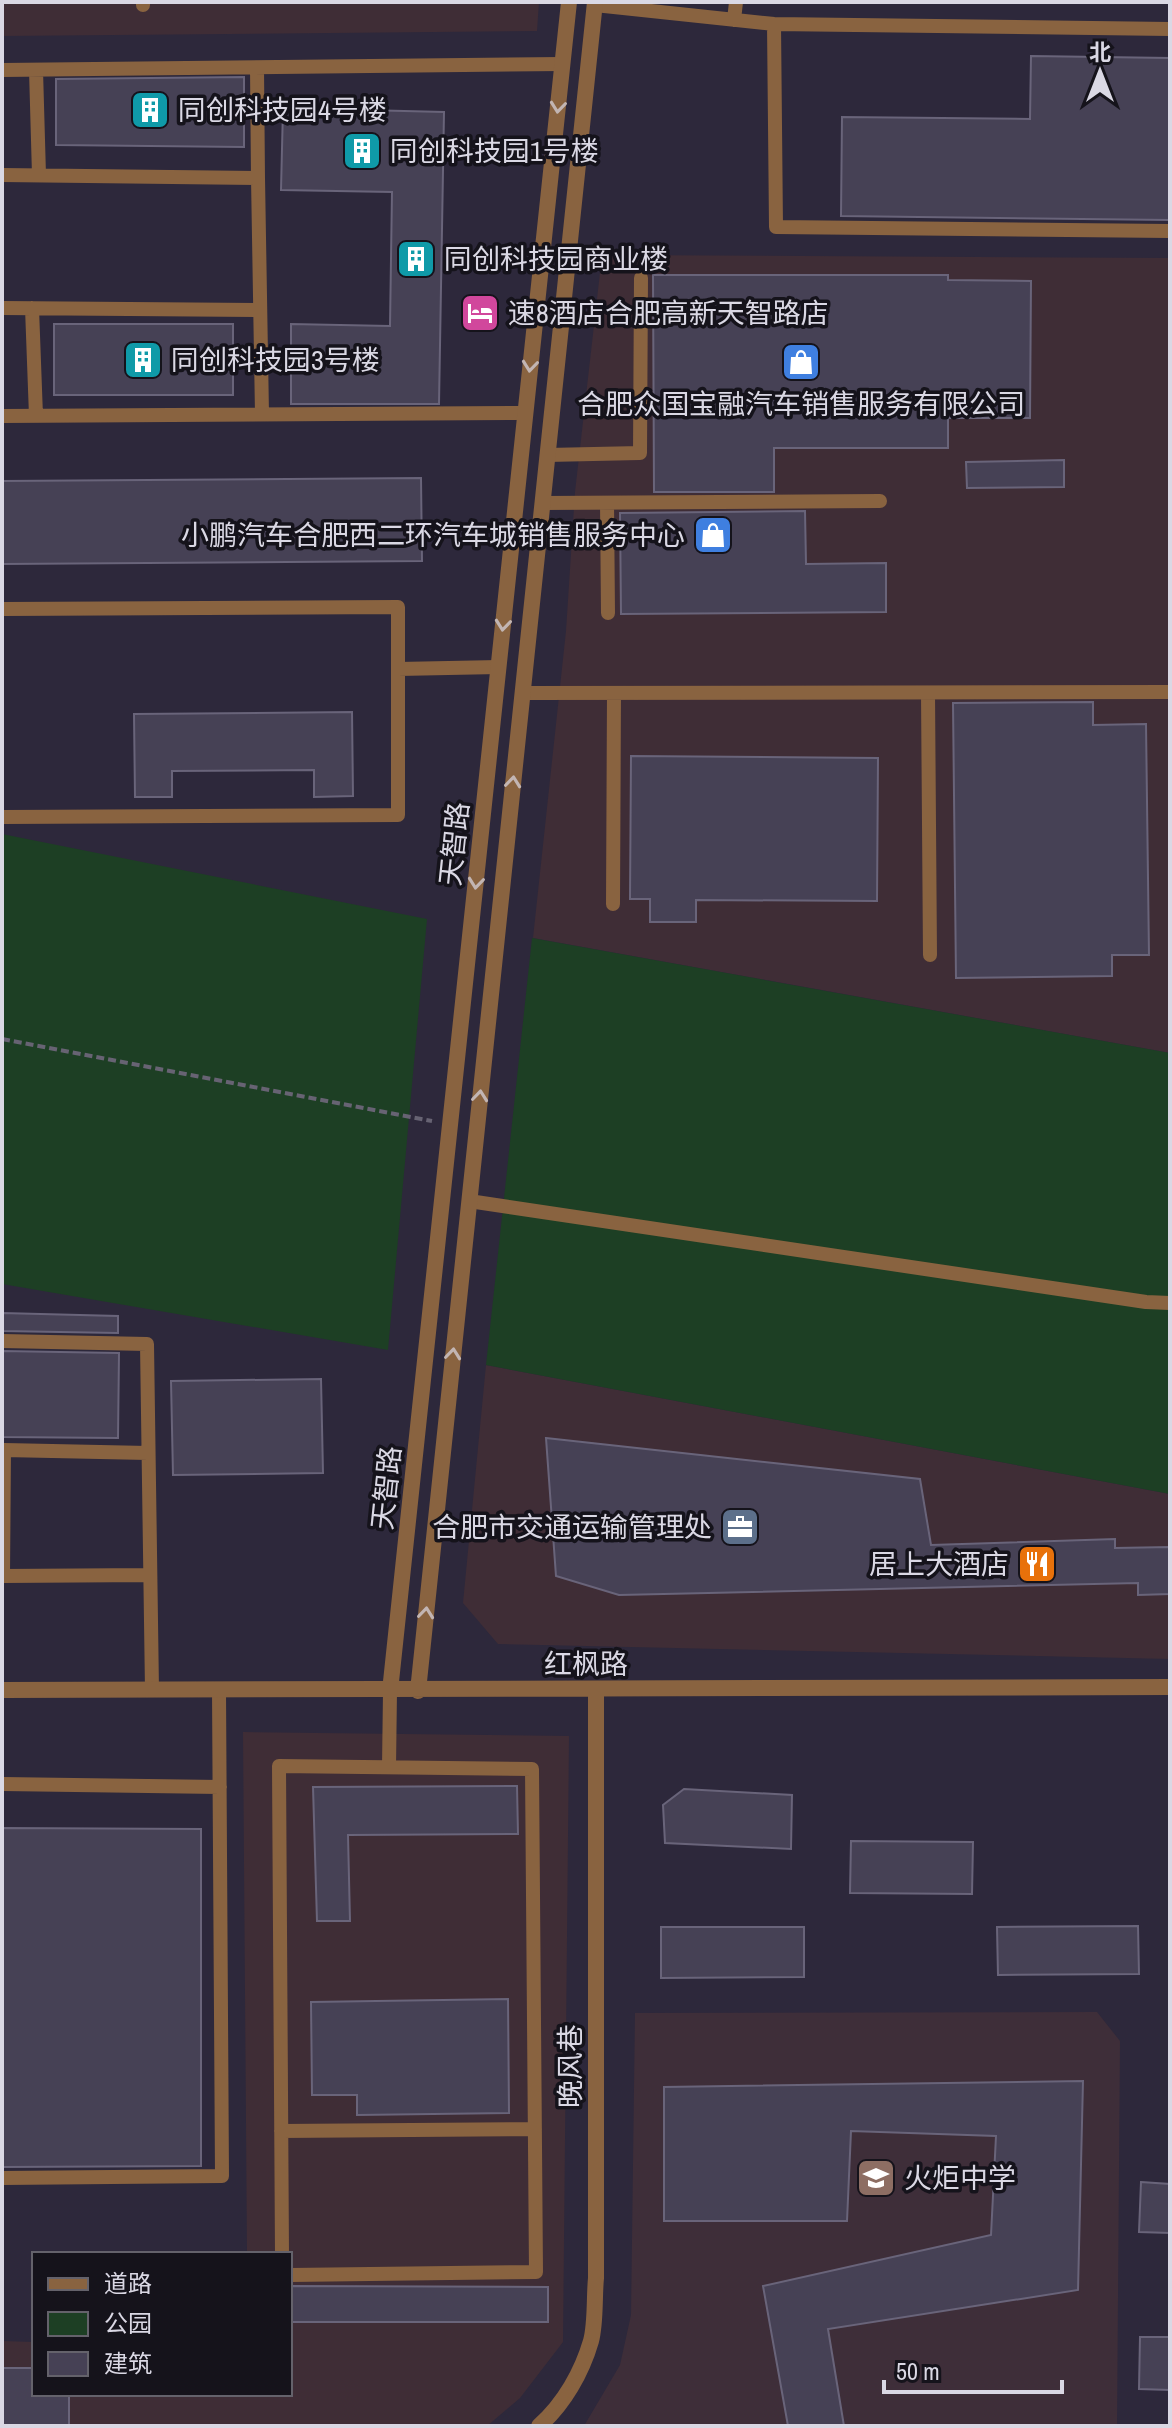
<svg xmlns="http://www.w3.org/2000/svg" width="1172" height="2428" viewBox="0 0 1172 2428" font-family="'Archivo Narrow','Noto Sans SC',sans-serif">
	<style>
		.commercial { fill: #3f2d36 }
		.education { fill: #3e2e39 }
		.green { fill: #1d3f24 }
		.building { fill: #464155; stroke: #69647a; stroke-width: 2 }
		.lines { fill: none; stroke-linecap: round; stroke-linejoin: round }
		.path { stroke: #676373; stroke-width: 4; stroke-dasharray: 8 4; stroke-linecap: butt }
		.service { stroke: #896340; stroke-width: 14 }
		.tertiary { stroke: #896340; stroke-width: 16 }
		.oneway { stroke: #c2b5b3 }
		.labels { text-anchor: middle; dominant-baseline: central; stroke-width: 7; stroke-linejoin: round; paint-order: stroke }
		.poi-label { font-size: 28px; fill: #dad8e4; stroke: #15131b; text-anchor: start }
		.street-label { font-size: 28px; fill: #dad8e4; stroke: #15131b }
	</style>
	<rect width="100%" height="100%" fill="#2d283b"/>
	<path class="commercial" d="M2,2H539L537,31L2,36Z
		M602,255L1170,258V1053L533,938L566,631L575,492Z
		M486,1365L1170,1494V1659L498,1644L463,1603Z
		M243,1732L569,1736L563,2342L520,2398L487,2426H2V2341L34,2342V2394H290V2254H247Z"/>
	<path class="education" d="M1097,2012L1120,2041L1117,2426H584L620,2365L631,2315L635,2013Z"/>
	<path class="green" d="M2,834L427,919L388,1350L2,1284Z
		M532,938L1170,1053V1494L486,1365Z"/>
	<path class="building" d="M1031,56L1170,58V220L841,216L842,117L1030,119Z
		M244,77V147L56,145V79Z
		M283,108L444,112L439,404H291V324L390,326L392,192L281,190Z
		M653,275H948V280L1031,281L1030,418H948V448H774V492H654Z
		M54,324H233V395H54Z
		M1064,460V487L967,488L966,462Z
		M421,478L422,561L2,564V481Z
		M805,511L806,564L886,563V612L621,614L620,513Z
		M1093,702V725L1146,724L1149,955H1112V976L956,978L953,703Z
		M352,712L353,796L314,797V770L172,771V797H135L134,714Z
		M631,756L878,758L877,901L696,900V922H650V899H630Z
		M2,1313L118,1316V1333L2,1331Z
		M2,1351L119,1353L118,1438L2,1437Z
		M321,1379L323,1473L173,1475L171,1381Z
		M546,1438L920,1479L931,1545L1115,1539V1548L1170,1547V1594L1138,1595V1583L619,1595L556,1576Z
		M517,1786L518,1834L348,1835L350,1921H317L313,1787Z
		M684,1789L792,1795L791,1849L665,1843L663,1805Z
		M2,1828L201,1829V2166L2,2167Z
		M851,1841L973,1842L972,1894L850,1893Z
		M1138,1926L1139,1974L998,1975L997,1927Z
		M661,1927H804V1977L661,1978Z
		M508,1999L509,2113L357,2115V2095H312L311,2002Z
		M1083,2081L1078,2290L828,2329L844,2426H788L763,2286L991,2235L996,2136L851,2131L847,2221H664V2087Z
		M1141,2182L1170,2184V2233L1139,2232Z
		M290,2286L548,2287V2322H290Z
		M1140,2337H1170V2390L1139,2389Z
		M2,2368H34V2394H69V2426H2Z"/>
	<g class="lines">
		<path class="path" d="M2,1039L432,1121"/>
		<path class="service" d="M143,2V5
			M595,5L774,24L1170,29
			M734,20L736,2
			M774,24L776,227L1170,231
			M257,68L258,178
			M2,70L562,64
			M36,70L39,175
			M2,175L258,178L262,414
			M2,308L260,310
			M32,308L36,416
			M2,416L525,413
			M547,455L640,453L641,278
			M542,503L880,501
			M607,503L608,613
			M2,609L398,607V815L2,817
			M398,669L499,667
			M523,693L1170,692
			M928,693L930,955
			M613,904L614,693
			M469,1201L1146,1302L1170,1303
			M2,1341L147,1344L152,1690
			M148,1453L4,1450L3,1576L150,1575
			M389,1767L390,1691
			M2,1784L220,1787
			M281,2131L535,2129
			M2,2178L222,2176L219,1691
			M282,2254L279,1766L532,1769L536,2272L290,2275"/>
		<path class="tertiary" d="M2,1690L1170,1687
			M390,1691L569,2
			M418,1691L595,2
			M539,2426C564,2404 582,2372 591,2341C596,2322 594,2298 596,2278V1690"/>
	</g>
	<defs><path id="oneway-chevron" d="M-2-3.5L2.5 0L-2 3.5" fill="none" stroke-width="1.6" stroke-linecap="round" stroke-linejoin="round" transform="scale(2)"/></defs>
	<g class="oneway">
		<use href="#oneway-chevron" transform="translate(558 107) rotate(96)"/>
		<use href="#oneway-chevron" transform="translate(530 366) rotate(96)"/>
		<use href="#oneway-chevron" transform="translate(503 625) rotate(96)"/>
		<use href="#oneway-chevron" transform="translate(513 782) rotate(-84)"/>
		<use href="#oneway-chevron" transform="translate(476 883) rotate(96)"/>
		<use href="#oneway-chevron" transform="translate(480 1096) rotate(-84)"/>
		<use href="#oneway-chevron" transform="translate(453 1354) rotate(-84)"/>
		<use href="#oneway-chevron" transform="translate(426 1613) rotate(-84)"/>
	</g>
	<defs>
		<symbol id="building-square" viewBox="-11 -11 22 22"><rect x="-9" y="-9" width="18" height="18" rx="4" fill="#0f9aa8" stroke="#15131b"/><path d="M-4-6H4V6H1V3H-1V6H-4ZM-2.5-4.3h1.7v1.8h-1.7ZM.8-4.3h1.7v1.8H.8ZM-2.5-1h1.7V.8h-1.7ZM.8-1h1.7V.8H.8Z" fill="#fff"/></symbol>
		<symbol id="hotel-square" viewBox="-11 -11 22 22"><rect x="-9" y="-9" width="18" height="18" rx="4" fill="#d1479c" stroke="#15131b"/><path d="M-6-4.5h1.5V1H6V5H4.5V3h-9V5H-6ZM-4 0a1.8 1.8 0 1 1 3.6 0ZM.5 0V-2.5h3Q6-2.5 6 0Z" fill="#fff"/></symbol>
		<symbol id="shop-square" viewBox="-11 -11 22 22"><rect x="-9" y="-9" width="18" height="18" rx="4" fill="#3f7fe0" stroke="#15131b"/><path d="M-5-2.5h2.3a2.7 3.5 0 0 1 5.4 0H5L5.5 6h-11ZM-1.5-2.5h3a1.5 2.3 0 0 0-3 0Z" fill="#fff"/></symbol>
		<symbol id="office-square" viewBox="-11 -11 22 22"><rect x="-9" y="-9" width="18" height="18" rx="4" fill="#5c6f8a" stroke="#15131b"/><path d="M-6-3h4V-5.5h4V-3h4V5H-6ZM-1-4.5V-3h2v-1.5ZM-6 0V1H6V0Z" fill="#fff"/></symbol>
		<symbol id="restaurant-square" viewBox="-11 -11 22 22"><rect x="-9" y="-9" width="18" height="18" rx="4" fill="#e8710a" stroke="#15131b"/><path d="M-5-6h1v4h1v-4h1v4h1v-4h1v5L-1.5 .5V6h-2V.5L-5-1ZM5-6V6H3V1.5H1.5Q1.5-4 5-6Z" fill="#fff"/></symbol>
		<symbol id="school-square" viewBox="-11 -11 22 22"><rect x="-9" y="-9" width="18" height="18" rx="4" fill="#8d6e63" stroke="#15131b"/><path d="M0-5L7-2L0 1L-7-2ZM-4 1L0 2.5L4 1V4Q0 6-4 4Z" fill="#fff"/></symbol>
	</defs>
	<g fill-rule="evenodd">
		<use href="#building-square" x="128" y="88" width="44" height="44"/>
		<use href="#building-square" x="340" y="129" width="44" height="44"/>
		<use href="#building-square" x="394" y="237" width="44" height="44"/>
		<use href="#hotel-square" x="458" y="291" width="44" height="44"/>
		<use href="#building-square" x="121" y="338" width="44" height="44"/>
		<use href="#shop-square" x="779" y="340" width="44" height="44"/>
		<use href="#shop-square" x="691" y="513" width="44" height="44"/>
		<use href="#office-square" x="718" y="1505" width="44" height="44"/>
		<use href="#restaurant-square" x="1015" y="1542" width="44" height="44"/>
		<use href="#school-square" x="854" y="2156" width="44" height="44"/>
	</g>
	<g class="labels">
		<g class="poi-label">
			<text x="178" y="110">同创科技园4号楼</text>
			<text x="390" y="151">同创科技园1号楼</text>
			<text x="444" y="259">同创科技园商业楼</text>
			<text x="508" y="313">速8酒店合肥高新天智路店</text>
			<text x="171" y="360">同创科技园3号楼</text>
			<text x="801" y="404" text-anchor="middle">合肥众国宝融汽车销售服务有限公司</text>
			<text x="685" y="535" text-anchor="end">小鹏汽车合肥西二环汽车城销售服务中心</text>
			<text x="712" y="1527" text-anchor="end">合肥市交通运输管理处</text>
			<text x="1009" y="1564" text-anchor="end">居上大酒店</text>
			<text x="904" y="2178">火炬中学</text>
		</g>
		<g class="street-label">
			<text transform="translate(454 844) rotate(-84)">天智路</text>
			<text transform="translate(386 1488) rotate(-84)">天智路</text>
			<text x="586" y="1664">红枫路</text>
			<text transform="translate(570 2066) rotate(-90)">晚风巷</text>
		</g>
	</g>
	<rect width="1172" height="2428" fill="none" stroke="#dad8e4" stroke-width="8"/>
	<rect x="32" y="2252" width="260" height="144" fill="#15131b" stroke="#64626b" stroke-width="2"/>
	<rect x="48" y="2278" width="40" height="12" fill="#896340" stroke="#64626b" stroke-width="2"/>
	<text x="104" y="2292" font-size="24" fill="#dad8e4">道路</text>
	<rect x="48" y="2312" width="40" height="24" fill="#1d3f24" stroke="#64626b" stroke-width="2"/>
	<text x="104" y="2332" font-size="24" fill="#dad8e4">公园</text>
	<rect x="48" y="2352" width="40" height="24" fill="#464155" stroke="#64626b" stroke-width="2"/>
	<text x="104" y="2372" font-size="24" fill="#dad8e4">建筑</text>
	<g transform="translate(1100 72)" stroke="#15131b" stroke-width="6" paint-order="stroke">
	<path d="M0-6L14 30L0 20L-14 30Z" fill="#dad8e4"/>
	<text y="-12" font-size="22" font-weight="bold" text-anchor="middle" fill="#dad8e4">北</text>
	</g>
	<path d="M884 2380v12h178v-12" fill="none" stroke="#dad8e4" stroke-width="4"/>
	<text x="896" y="2380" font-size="24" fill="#dad8e4" stroke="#15131b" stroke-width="6" paint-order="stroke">50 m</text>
</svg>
